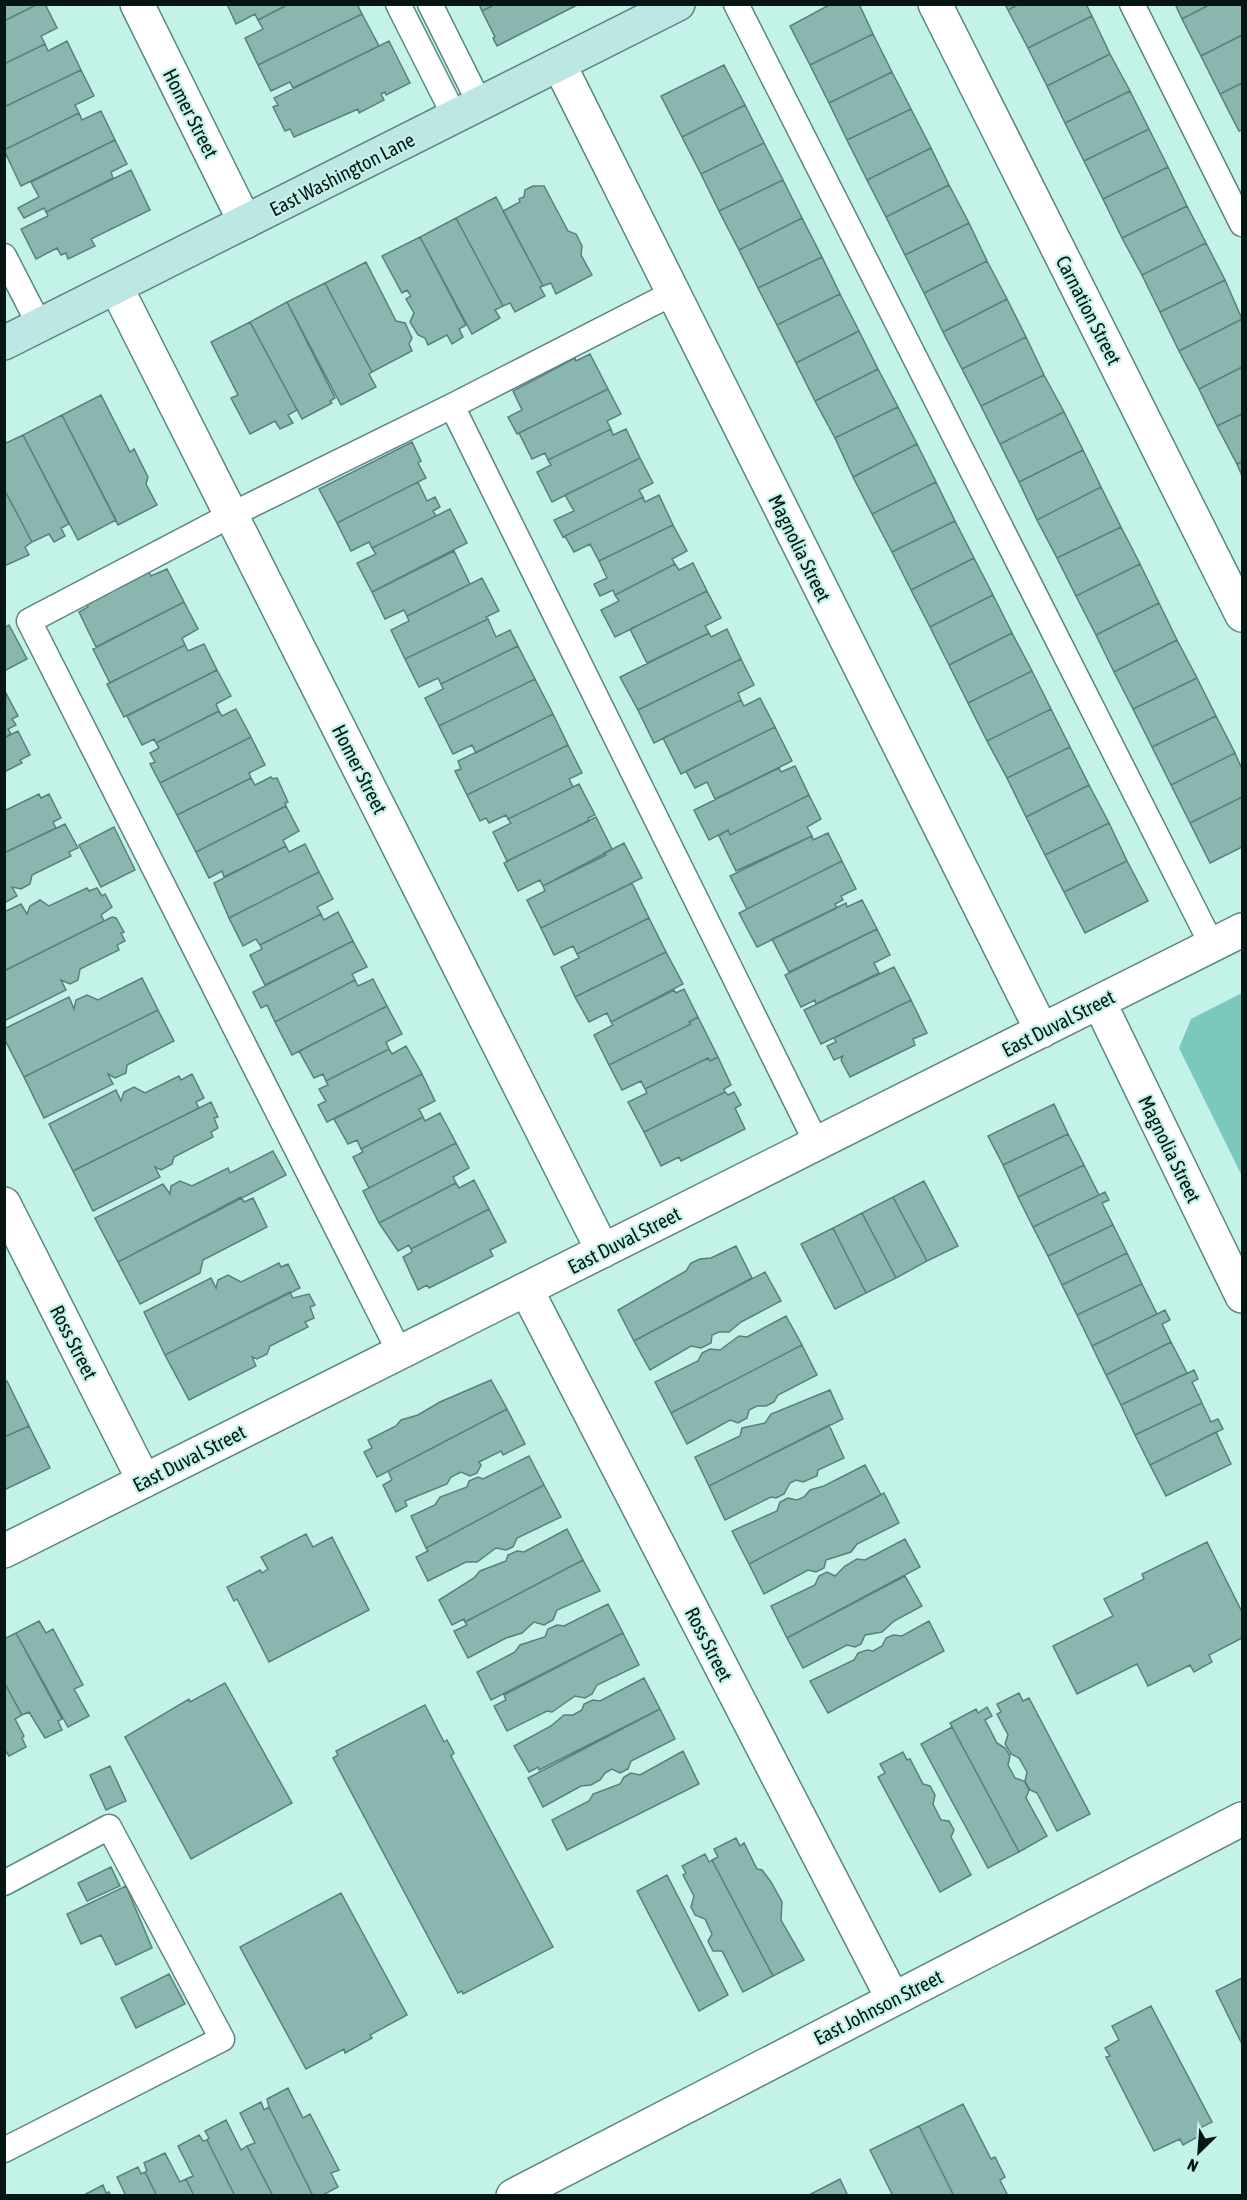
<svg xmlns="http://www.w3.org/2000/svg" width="1247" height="2200" viewBox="0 0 1247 2200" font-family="'Asap Condensed',sans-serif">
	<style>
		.green { fill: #7bc8bc }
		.building { fill: #89b6ae; stroke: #57827b; stroke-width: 1.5 }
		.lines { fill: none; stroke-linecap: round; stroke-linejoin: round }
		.lane-casing { stroke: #5b8780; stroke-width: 27 }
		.street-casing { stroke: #5b8780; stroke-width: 36 }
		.secondary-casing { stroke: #5b8780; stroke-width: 36 }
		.lane { stroke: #fff; stroke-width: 24 }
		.street { stroke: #fff; stroke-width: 33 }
		.secondary { stroke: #bce7e2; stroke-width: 33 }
		.labels { text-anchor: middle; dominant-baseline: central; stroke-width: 4.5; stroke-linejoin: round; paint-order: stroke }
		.street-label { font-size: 20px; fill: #041513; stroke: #c3f2e9 }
	</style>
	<rect width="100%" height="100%" fill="#c3f2e9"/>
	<path class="green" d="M1242,993V1176L1179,1048L1191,1019Z"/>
	<path class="building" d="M4,4H38L4,21Z
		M38,4H45L57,28L41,36L45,44L4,64V21Z
		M227,4H289L258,20L255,14L236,24Z
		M289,4H357L362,14L258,65L245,38L263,29L258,20Z
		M479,4H496L482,11Z
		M496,4H579L497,46L493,38L495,37L482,11Z
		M831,4H859L873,34L810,65L790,26Z
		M1005,4H1020L1008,10Z
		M1020,4H1086L1092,16L1028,48L1008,10Z
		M1175,4H1211L1182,19Z
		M1211,4H1242V35L1201,56L1182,19Z
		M362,14L379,46L293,88L290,82L271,91L258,65Z
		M1092,16L1110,54L1047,86L1028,48Z
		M873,34L892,72L829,103L810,65Z
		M1242,35V83L1220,94L1201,56Z
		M67,41L81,70L4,107V64L45,44L48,51Z
		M389,41L410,83L386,95L385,92L381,94L384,100L359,113L358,109L294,137L290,129L285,131L273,107L278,105L274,98Z
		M1110,54L1130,91L1065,123L1047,86Z
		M724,65L745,105L682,137L661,96Z
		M81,70L94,96L75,105L79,113L4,150V107Z
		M892,72L911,109L847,140L829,103Z
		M1242,83V130L1239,131L1220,94Z
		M1130,91L1149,129L1084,161L1065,123Z
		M745,105L764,143L701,174L682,137Z
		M911,109L931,148L867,180L847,140Z
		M101,111L115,140L21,186L4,150L79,113L82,120Z
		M1149,129L1168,167L1103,199L1084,161Z
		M115,140L127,164L111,172L113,178L46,212L44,208L24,218L18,208L39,197L31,182Z
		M764,143L783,180L719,211L701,174Z
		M931,148L949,185L886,217L867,180Z
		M1168,167L1187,206L1122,238L1103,199Z
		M131,170L150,210L91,239L95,246L68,259L66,253L61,255L57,248L36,259L21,229L48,216L46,212Z
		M783,180L802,218L739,250L719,211Z
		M949,185L969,223L905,255L886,217Z
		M533,186H544L568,231L576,234L582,246L581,255L592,275L556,294L551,283L543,286L503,211L520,202L519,199L524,197L525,190Z
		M496,197L543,286L540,287L545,296L515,312L510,303L503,306L456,218Z
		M1187,206L1206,243L1142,275L1122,238Z
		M456,218L503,306L495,310L500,318L472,334L420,237Z
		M802,218L822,257L758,288L739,250Z
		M969,223L987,261L924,293L905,255Z
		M420,237L466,325L459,329L463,337L452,344L447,335L428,345L425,338L418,335L410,322L414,313L406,299L411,296L407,290L402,293L382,256Z
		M1206,243L1225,280L1160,312L1142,275Z
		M822,257L840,294L777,325L758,288Z
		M987,261L1007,299L943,332L924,293Z
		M366,262L396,321L405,323L412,338L409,344L412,351L372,372L325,283Z
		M1225,280L1242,319L1179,351L1160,312Z
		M325,283L372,372L369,374L376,387L341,405L287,302Z
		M840,294L859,331L796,363L777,325Z
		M1007,299L1026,337L962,369L943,332Z
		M287,302L335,398L330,401L332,403L302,419L250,322Z
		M1242,319V367L1199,389L1179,351Z
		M250,322L297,410L288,415L293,423L280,429L275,421L250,434L231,398L238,395L211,342Z
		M859,331L878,369L815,401L796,363Z
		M1026,337L1044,375L981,406L962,369Z
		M590,354L608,389L517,434L508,417L522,410L513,391L575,358L576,361Z
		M1242,367V414L1217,426L1199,389Z
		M878,369L898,407L835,438L815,401Z
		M1044,375L1064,412L1000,444L981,406Z
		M608,389L621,414L607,421L611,429L548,460L545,453L532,459L519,433Z
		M101,395L130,452L134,449L148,477L146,484L157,505L118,525L62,415Z
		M898,407L917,444L853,477L835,438Z
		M1064,412L1083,450L1019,482L1000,444Z
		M1242,414V462L1237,464L1217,426Z
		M62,415L116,520L78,540L23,435Z
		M611,429L613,435L626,429L640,458L552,502L537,472L551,465L548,460Z
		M23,435L69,524L61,528L65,536L54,542L49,534L32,542L4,489V444Z
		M412,442L421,461L418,463L426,478L337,523L319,489Z
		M917,444L936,482L872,514L853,477Z
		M1083,450L1101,487L1037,520L1019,482Z
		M640,458L653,483L639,490L643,497L563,537L554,520L574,511L565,495Z
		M1242,462V476L1237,464Z
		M418,482L427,501L435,497L440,507L433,511L436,516L372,548L369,542L351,551L337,523Z
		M936,482L955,521L892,552L872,514Z
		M1101,487L1121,527L1057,558L1037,520Z
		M4,489L32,542L25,547L29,555L4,566Z
		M659,495L673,525L599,561L590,544L574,552L565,536L643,497L645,502Z
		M450,509L467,543L372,592L357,563L376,554L372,548Z
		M955,521L974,558L911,590L892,552Z
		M673,525L687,551L672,559L675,564L615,595L613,590L600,596L594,584L607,578L599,561Z
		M1121,527L1140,564L1076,596L1057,558Z
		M454,551L470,584L407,616L404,610L385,619L372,592Z
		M974,558L993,595L930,627L911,590Z
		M693,563L707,591L615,637L601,610L619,601L615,595L675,564L679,570Z
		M1140,564L1159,603L1096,635L1076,596Z
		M167,569L184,602L96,647L79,612L88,607L86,604L149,572L151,576Z
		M482,578L499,611L486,617L488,619L405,659L391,630L409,621L407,616Z
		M707,591L721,618L705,626L709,633L647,663L630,629Z
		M993,595L1012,633L949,665L930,627Z
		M184,602L198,629L182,638L185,645L110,683L93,649Z
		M1159,603L1177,640L1114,672L1096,635Z
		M488,619L496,637L510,630L518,646L441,684L438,678L419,687L405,659Z
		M4,623L6,627L9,625L27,659L4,671Z
		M727,629L741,659L638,710L620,677L709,633L711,637Z
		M1012,633L1032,671L968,703L949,665Z
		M1177,640L1197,678L1133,709L1114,672Z
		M204,644L217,670L124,717L107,684L185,645L188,651Z
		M518,646L535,679L439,726L425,698L443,689L441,684Z
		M741,659L754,685L738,693L741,700L654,743L638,710Z
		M217,670L231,696L216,704L219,711L156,743L154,739L142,745L127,716Z
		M1032,671L1051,709L987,741L968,703Z
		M1197,678L1216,716L1152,747L1133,709Z
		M535,679L553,714L476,753L472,745L453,754L439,726Z
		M6,693L18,716L12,719L16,725L8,729L11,734L4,738Z
		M760,698L775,727L681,774L663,738L741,700L744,706Z
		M236,709L251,737L160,783L150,764L155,762L150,753L159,748L156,743L219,711L222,716Z
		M1051,709L1070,747L1007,778L987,741Z
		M553,714L568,745L467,795L455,771L461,769L458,761Z
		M1216,716L1235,753L1171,785L1152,747Z
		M775,727L792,761L715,799L707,782L695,788L686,771Z
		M18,731L30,755L20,760L22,763L4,772V738Z
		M251,737L265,765L249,773L251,778L177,815L160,783Z
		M568,745L582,773L569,779L573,787L508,819L506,815L489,823L486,818L480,821L467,795Z
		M1070,747L1089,785L1026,817L1007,778Z
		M1235,753L1242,769V797L1190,823L1171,785Z
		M795,766L809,795L730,835L728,830L709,840L694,810L779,768L781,772Z
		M271,777L273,779L277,778L288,802L285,803L286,806L196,852L177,815L251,778L255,785Z
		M579,784L595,815L588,818L589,821L507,861L493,832L511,823L508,819Z
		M1089,785L1109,823L1045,855L1026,817Z
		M39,794L41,798L49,794L61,818L53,822L56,828L4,853V811Z
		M809,795L821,819L807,827L812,836L736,871L719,836L728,830L730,835Z
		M1242,797V847L1210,863L1190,823Z
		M286,806L299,831L283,840L286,846L224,877L222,871L209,878L196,852Z
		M596,817L612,849L604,853L606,855L543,886L540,880L518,891L504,863Z
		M1109,823L1127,861L1064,892L1045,855Z
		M65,824L78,848L69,852L71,856L32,875L30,884L21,889L12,887L17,896L4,903V853Z
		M114,827L135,870L101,887L79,845Z
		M828,833L842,861L747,909L730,876L812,836L813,840Z
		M624,843L642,878L541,928L527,900L545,891L543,886Z
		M305,844L319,872L229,918L214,883L286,846L289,852Z
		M842,861L856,889L841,896L843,900L835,904L837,908L757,947L739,913Z
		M1127,861L1148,901L1085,933L1064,892Z
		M319,872L333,899L317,907L321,914L260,945L256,939L243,946L229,918Z
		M632,883L649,918L577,954L573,946L554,955L541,928Z
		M87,888L89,891L97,888L102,896L105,894L112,907L101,915L104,921L4,971V912L21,904L27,914L30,906L40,900L49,906Z
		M862,900L877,929L789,972L772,939L846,903L847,907Z
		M338,912L353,941L265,985L250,955L262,949L260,945L321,914L324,920Z
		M112,917L116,918L124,932L121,933L125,941L117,945L119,950L80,969L78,980L70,984L61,980L66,990L4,1021V971Z
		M649,918L666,952L575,997L561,967L579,958L577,954Z
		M877,929L890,955L874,963L879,973L816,1004L815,1000L801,1007L785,975Z
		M353,941L367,967L352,974L355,980L275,1022L267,1005L261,1008L253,992Z
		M666,952L683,984L611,1022L607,1013L589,1022L575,997Z
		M894,967L911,1000L821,1044L804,1010Z
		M142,978L158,1010L24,1077L4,1038V1029L69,997L74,1009L76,1000L87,995L98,1000Z
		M373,979L387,1006L292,1055L275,1022L355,980L358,986Z
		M684,989L698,1017L689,1022L691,1024L609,1065L594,1035L613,1025L611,1022L674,990L676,993Z
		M911,1000L927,1033L913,1039L915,1045L850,1077L841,1060L843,1056L834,1060L827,1046L836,1042L834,1038Z
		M387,1006L402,1034L386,1042L389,1049L326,1081L323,1074L314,1078L299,1051Z
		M158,1010L174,1041L127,1065L126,1073L115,1078L108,1074L113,1084L44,1118L24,1077Z
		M698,1017L718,1057L710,1061L708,1058L645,1089L641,1081L622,1090L609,1065L691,1024L689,1022Z
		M406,1046L422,1074L327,1122L318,1105L326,1101L319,1089L328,1085L326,1081L389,1049L392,1054Z
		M718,1057L731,1085L724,1089L725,1092L644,1132L628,1102L647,1093L645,1089L708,1058L710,1061Z
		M192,1074L204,1098L196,1102L199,1108L73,1171L49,1124L116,1090L121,1101L124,1092L134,1087L145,1093L179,1076L181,1080Z
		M422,1074L435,1101L419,1109L423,1117L361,1149L357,1140L348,1144L334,1119Z
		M725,1092L728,1095L734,1092L741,1105L735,1108L745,1129L681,1161L679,1157L661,1166L644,1132Z
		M211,1102L218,1117L214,1118L218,1128L211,1132L213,1137L174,1157L172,1164L161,1170L155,1167L160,1177L93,1211L73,1171Z
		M1054,1104L1068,1134L1003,1165L988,1136Z
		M440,1113L456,1143L369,1188L353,1157L363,1152L361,1149L423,1117L425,1121Z
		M1068,1134L1084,1165L1018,1197L1003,1165Z
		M456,1143L469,1168L453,1177L456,1183L379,1223L363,1191Z
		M273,1151L286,1175L118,1262L95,1218L163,1184L170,1194L171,1186L180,1181L192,1186L228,1168L230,1173Z
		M1084,1165L1099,1195L1033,1227L1018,1197Z
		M474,1180L489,1209L411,1249L409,1245L398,1251L379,1223L456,1183L459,1188Z
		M924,1181L958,1246L927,1261L893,1197Z
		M1105,1192L1109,1200L1102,1203L1113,1225L1048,1256L1033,1227Z
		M241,1197L244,1202L253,1198L267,1227L203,1260L200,1273L140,1304L118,1262Z
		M893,1197L927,1261L896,1278L862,1213Z
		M489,1209L506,1242L490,1250L493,1256L429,1288L427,1285L418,1290L403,1257L412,1252L411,1249Z
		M862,1213L896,1278L866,1293L833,1228Z
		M1113,1225L1127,1253L1062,1285L1048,1256Z
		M833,1228L866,1293L835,1309L801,1244Z
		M736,1246L752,1278L634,1341L618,1310L686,1271L691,1263L700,1259L711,1258Z
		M1127,1253L1142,1284L1077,1315L1062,1285Z
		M279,1263L281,1267L288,1264L300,1288L165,1355L144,1312L211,1278L216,1288L218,1280L228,1275L241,1282Z
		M765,1272L781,1301L741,1322L729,1332H719L712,1335L711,1343L701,1348L691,1346L650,1370L634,1341Z
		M1142,1284L1157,1314L1092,1346L1077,1315Z
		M290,1292L293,1298L309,1294L315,1305L310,1307L314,1318L305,1322L308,1327L270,1346L267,1354L257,1359L252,1357L256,1366L189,1400L165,1355Z
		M1165,1310L1170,1320L1162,1324L1171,1342L1106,1375L1092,1346Z
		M786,1316L802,1345L671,1413L655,1382L698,1361L702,1353L710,1349L720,1350L739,1336L747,1337Z
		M1171,1342L1187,1373L1121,1405L1106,1375Z
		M802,1345L817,1375L778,1395L774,1402L766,1406H757L749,1410L747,1418L738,1423L730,1420L687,1444L671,1413Z
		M1194,1370L1198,1379L1192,1382L1202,1403L1135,1435L1121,1405Z
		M491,1380L507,1409L377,1477L364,1452L372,1448L368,1440L396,1426L401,1420L418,1415L440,1402Z
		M7,1381L29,1426L4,1437V1382Z
		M830,1390L843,1419L709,1486L695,1457L740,1436L742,1428L765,1423L771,1414Z
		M1202,1403L1211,1422L1218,1419L1223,1429L1150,1465L1135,1435Z
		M507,1409L525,1444L503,1455L501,1451L479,1462L481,1465L477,1473L470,1476L461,1472L451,1477L447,1484L405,1501L407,1506L396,1512L383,1485L392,1480L388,1471Z
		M829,1425L844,1458L818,1470L817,1476L803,1482L796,1480L790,1483L784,1494L776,1498L771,1497L725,1520L709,1486Z
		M29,1426L50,1468L4,1490V1437Z
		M1216,1432L1231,1464L1166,1496L1150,1465Z
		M529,1456L544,1485L426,1548L411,1516L435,1505L440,1497L467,1487L469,1481L478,1477L483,1479Z
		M865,1465L881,1495L749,1564L732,1531L777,1511L780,1502L788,1498L797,1500L804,1497L810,1490L824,1486Z
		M544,1485L561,1517L517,1538L513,1547L506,1550L496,1548L477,1562H466L428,1581L416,1557L428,1551L426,1548Z
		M884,1493L899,1523L857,1544L851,1552L826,1560L824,1568L816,1572L808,1570L764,1594L749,1564Z
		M567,1529L583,1560L465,1622L464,1619L452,1625L439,1600L474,1578L480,1571L506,1561L508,1555L517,1551L524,1552Z
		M306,1534L313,1547L332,1537L369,1610L269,1662L237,1599L234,1601L227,1587L260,1570L262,1573L268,1569L261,1557Z
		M905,1539L920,1567L787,1638L771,1606L815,1585L819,1576L827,1572L835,1576L845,1566L857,1559L865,1560Z
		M1207,1542L1242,1612V1638L1209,1655L1212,1662L1194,1672L1190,1665L1148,1686L1137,1664L1077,1694L1053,1646L1113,1616L1104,1599L1144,1579L1142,1574Z
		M583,1560L600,1591L557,1610L553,1620L544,1625L534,1622L522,1633L506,1638L468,1658L454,1631L467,1625L465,1622Z
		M905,1576L922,1606L894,1621L882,1632L865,1635L861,1644L855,1647L847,1645L803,1668L787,1638Z
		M608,1604L623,1633L491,1700L477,1672L515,1652L520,1645L545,1637L548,1629L557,1625L564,1626Z
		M39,1621L46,1633L53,1629L83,1685L74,1689L89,1716L68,1727L16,1633Z
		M929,1621L944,1651L828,1713L810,1681L854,1660L858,1653L867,1650L873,1651L882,1646L886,1638L893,1635L902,1636Z
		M16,1633L62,1719L58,1721L62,1730L45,1738L29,1712L22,1715L4,1682V1639Z
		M623,1633L639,1665L597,1685L592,1694L585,1698L575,1696L552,1712L547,1711L507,1731L494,1706L506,1700L504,1695Z
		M644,1678L660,1709L539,1770L538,1767L529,1772L514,1746L551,1726L564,1715H573L582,1710L584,1704L593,1700L600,1701Z
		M4,1682L22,1715L15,1719L24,1736L22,1738L26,1747L9,1756L4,1749Z
		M225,1683L292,1803L191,1859L125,1737L189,1699L190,1702Z
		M1019,1693L1023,1701L1029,1698L1090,1814L1057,1831L1037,1793L1030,1790L1025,1781L1027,1772L1019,1758L1011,1754L1005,1744L1008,1735L997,1714L1001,1712L997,1704Z
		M425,1705L444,1742L447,1740L454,1753L451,1756L553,1947L463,1994L462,1991L458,1993L333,1758L338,1755L336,1751Z
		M987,1707L992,1716L985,1720L997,1743L1005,1748L1010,1756L1008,1765L1015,1778L1024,1781L1029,1790L1026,1798L1047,1836L1019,1852L950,1723L976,1709L978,1713Z
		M660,1709L675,1739L631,1761L628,1769L620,1773L612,1769L605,1773L600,1780L591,1785L581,1786L543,1807L528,1778Z
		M952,1727L1019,1852L988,1868L921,1744Z
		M683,1751L699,1784L567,1850L552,1820L589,1801L593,1794L620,1784L624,1777L631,1773L640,1775Z
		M903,1752L907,1760L910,1759L923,1784L930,1786L935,1795L933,1804L941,1820L949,1821L954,1830L951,1837L971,1875L940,1892L878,1777L885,1773L880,1764Z
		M110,1766L126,1801L106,1810L90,1775Z
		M736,1838L740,1846L744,1843L757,1869L762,1870L771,1882L782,1902L781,1920L804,1960L773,1976L712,1860L718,1857L714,1849Z
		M705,1854L709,1862L712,1860L773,1976L743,1992L722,1951H713L708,1941L712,1934L705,1919L695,1915L691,1907L694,1896L683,1875L686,1873L682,1866Z
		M111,1867L120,1886L87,1901L78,1883Z
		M667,1875L728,1995L699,2011L637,1891Z
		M126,1886L152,1948L116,1965L101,1935L81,1944L67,1914Z
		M341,1893L407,2015L370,2035L372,2038L345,2053L344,2049L306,2069L240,1947Z
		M169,1974L185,2004L136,2028L121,1998Z
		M1242,1978V2044L1216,1991Z
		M1151,2006L1212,2122L1198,2129L1201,2135L1183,2145L1180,2139L1154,2151L1106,2057L1110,2056L1105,2048L1119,2040L1112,2026Z
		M288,2088L303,2118L310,2114L339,2170L331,2173L338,2187L321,2196H313L269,2107L267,2099Z
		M261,2102L264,2110L269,2107L313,2196H273L247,2146L255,2143L240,2113Z
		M963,2104L991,2159L995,2157L1005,2177L1000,2180L1008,2196H954L919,2126Z
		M226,2120L241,2150L247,2146L273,2196H235L207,2140L209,2138L205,2131Z
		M919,2126L954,2196H893L870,2150Z
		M199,2135L203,2141L207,2140L235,2196H194L186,2179L193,2176L178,2146Z
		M165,2153L180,2182L186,2179L194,2196H157L145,2172L147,2171L144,2163Z
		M138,2167L141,2174L145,2172L157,2196H126L117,2177Z
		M840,2179L848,2196H807Z
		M103,2185L106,2193L109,2192L111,2196H82Z"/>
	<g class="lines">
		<defs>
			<path id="lane" d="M398,4L455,117
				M430,4L480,104
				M736,4L1212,945
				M1132,4L1242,224
				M4,256L40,326
				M452,406L817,1144
				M400,1353L29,621L231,515L452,406L673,293
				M4,1883L109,1827L222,2039L4,2150"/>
			<path id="street" d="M137,4L245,222
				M935,4L1242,615
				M559,64L1042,1031
				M116,287L603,1251
				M1099,1002L1242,1296
				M4,1204L144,1481
				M526,1289L893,1999
				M4,1551L1242,930
				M513,2196L1242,1819"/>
			<path id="secondary" d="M4,343L678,4"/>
		</defs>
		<use href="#lane" class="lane-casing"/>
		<use href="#street" class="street-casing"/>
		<use href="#secondary" class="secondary-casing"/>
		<use href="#lane" class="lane"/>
		<use href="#street" class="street"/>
		<use href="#secondary" class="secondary"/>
	</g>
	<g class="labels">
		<g class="street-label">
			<text transform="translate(191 113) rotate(63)">Homer Street</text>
			<text transform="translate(342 174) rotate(-27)">East Washington Lane</text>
			<text transform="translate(1089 310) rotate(63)">Carnation Street</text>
			<text transform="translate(800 548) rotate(64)">Magnolia Street</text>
			<text transform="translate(360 769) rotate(63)">Homer Street</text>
			<text transform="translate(1058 1023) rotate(-27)">East Duval Street</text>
			<text transform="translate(1170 1149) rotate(64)">Magnolia Street</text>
			<text transform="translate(624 1240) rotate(-27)">East Duval Street</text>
			<text transform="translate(74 1342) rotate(63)">Ross Street</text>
			<text transform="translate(189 1458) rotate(-27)">East Duval Street</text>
			<text transform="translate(709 1644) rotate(63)">Ross Street</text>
			<text transform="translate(878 2007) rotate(-27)">East Johnson Street</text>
		</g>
	</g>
	<rect width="1247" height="2200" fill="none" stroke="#041513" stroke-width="12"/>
	<g transform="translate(1199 2152) rotate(205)" stroke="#c3f2e9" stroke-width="4.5" paint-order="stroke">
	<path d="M0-4.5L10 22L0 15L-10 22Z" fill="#041513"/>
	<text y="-9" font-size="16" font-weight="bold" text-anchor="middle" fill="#041513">N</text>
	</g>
</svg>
